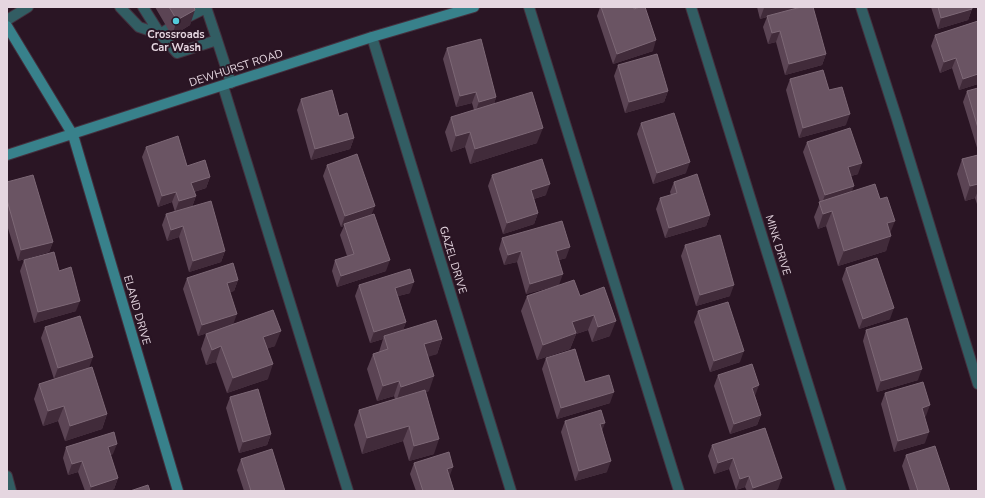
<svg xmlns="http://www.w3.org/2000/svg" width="985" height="498" viewBox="0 0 985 498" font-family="'Nunito Sans',sans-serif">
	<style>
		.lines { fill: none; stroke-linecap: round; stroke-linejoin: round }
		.lane-casing { stroke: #44303e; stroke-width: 12 }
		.street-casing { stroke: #44303e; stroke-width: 12 }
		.secondary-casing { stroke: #44303e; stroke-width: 12 }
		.lane { stroke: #325d63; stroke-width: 10 }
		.street { stroke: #325d63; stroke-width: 10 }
		.secondary { stroke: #38818b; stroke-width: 10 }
		.wall { fill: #5b4454 }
		.shaded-wall { fill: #412b3a }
		.building { fill: #6a5463; stroke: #7d6876 }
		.poi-dot { fill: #53cbdb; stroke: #2a1524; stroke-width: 1.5 }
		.labels { text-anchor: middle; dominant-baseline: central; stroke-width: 4; stroke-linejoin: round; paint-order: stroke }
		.poi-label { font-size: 11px; font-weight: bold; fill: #e5d6e0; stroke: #2a1524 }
		.street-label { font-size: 11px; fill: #e5d6e0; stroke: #2a1524 }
	</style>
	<rect width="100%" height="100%" fill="#2a1524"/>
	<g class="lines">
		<defs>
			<path id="lane" d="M120,7L139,27L160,34L177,53L217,40L206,7
				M143,7L160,34L168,29
				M529,7L679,491
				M861,7L897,119L978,384
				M186,18L206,8
				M7,20L28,7
				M217,40L231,83
				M223,86L348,491
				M7,476L11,491"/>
			<path id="street" d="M691,7L841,491
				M372,37L511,491"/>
			<path id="secondary" d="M7,26L73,135L178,491
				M7,155L372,37L474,7"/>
		</defs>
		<use href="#lane" class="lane-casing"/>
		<use href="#street" class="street-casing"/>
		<use href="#secondary" class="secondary-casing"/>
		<use href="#lane" class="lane"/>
		<use href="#street" class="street"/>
		<use href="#secondary" class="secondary"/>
	</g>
	<path class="wall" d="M155,7H194L190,25L172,36Z
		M600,7H634L653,51L613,64L597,16Z
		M757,7H799L778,13L826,54L822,65L785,75L776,42L768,44L763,27L767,17L760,19Z
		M931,7H972V9L968,20L938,29Z
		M978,21V84L959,90L952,68L940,73L931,46L935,35Z
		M447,48L496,97L494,104L537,143L470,164L465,147L451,152L445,132L451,117L474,110L472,103L456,107L443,59Z
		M618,65L668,91L664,102L625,113L614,76Z
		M790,79L829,90L846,125L799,138L786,90Z
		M978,88V151L963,102L967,91Z
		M301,99L339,116L354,138L350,149L311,160L297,110Z
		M641,123L686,173L653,184L637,134Z
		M807,142L858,174L851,176L852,192L890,234L886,251L838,266L826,226L818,229L814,217L820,202L803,152Z
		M146,147L187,166L210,177L206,188L194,192L196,196L192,207L225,251L221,262L189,272L179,237L167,241L162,225L166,214L175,212L172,202L158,207L142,157Z
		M978,155V207L975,198L965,201L957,174L962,159Z
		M327,165L371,215L386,271L337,287L332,271L335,260L347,256L340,235L344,226L341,227L323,176Z
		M492,175L546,195L534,199L538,213L534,224L503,234L488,186Z
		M7,182L53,242L49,252L18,261L7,225Z
		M674,182L710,215L706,226L665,238L656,209L660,198L671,195L670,192Z
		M502,238L566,258L559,260V285L526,294L517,262L504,265L499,249Z
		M685,245L730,296L696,306L681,256Z
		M24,260L59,271L76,311L34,323L20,271Z
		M846,268L890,319L859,329L842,279Z
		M187,278L238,280L234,291L230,292L233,324L275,346L268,348V379L227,393L216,362L206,365L201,349L206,334L220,329L198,336L183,289Z
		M359,285L410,293L398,296L406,322L403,330L442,339L437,354L428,356L429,391L426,392L434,454L409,461L403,441L362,454L354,425L359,410L395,399L394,396L377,401L367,369L373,354L379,352L383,339L370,343L355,296Z
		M527,296H580L610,336L592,342L588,330L576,334L570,349L537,360L521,311Z
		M698,311L740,362L710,372L694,322Z
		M45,327L89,368L107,414L102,429L65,441L58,421L43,426L34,399L39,384L54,379L41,338Z
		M866,330L918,380L877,392L863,341Z
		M546,358L585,382L610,403L557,419L542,369Z
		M718,375L755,396L761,415L757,425L730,434L714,386Z
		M885,393L926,416L924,417L925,443L894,452L881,404Z
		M230,397L271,434L267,445L239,453L226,408Z
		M565,421L602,431L607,472L575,481L561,432Z
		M765,428L778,489L772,491H747L745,487L736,490L729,469L714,474L708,456L712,445Z
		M66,447L113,454L110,455L118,478L114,489L109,491H85L78,472L68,475L63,458Z
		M906,455L950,491H910L902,466Z
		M241,459L285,491H244L237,470Z
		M414,463L450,477L454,491H416L410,474Z"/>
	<path class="shaded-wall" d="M767,7H799L760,19L764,8Z
		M972,9L968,20L938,29L941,18Z
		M195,10L190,25L172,36L177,20Z
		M780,31L776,42L768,44L772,33Z
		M656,40L653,51L613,64L617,54Z
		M826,54L822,65L785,75L789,64Z
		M956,58L952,68L940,73L944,62Z
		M978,74V84L959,90L963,79Z
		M668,91L664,102L625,113L629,102Z
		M476,92L472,103L456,107L460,96Z
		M496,97L493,108L475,113L479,102Z
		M850,114L846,125L799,138L803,128Z
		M543,128L537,143L470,164L475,149Z
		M470,132L465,147L451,152L456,136Z
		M354,138L350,149L311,160L315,149Z
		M690,162L686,173L653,184L657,173Z
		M862,163L858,174L844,178L848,167Z
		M210,177L206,188L187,194L191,183Z
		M550,184L546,195L527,201L531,190Z
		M978,184V191L975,198L965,201L970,186Z
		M854,186L850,197L821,206L825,195Z
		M176,192L172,202L158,207L162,196Z
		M196,196L192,207L175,212L179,201Z
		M375,206L371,216L344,224V226L341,227L345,216Z
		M832,211L826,226L818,229L823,214Z
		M538,213L534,224L503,234L507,223Z
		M710,215L706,226L665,238L669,228Z
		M895,221L889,236L887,223Z
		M183,226L179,237L167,241L171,230Z
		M891,236L886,251L838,266L844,251Z
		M53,242L49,252L18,261L21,250Z
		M570,247L566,258L552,262L556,251Z
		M225,251L221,262L189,272L193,261Z
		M521,251L517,262L504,265L508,255Z
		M390,260L386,271L337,287L341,276Z
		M563,274L559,285L526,294L530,284Z
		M238,280L234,291L223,294L227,283Z
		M414,282L410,293L391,298L395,288Z
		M734,285L730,296L696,306L700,295Z
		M80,301L76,311L34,323L38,312Z
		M894,308L890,319L859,329L863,319Z
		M237,314L233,325L198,336L202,325Z
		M594,315L588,330L576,334L570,349L537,360L543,345L572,322Z
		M616,321L610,336L592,342L598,327Z
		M406,322L402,333L384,336L383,339L370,343L374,332Z
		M281,331L275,346L258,352L263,337Z
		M442,339L437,354L419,360L424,344Z
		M221,346L216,362L206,365L212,350Z
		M744,351L740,362L710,372L714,361Z
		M93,357L89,368L54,379L58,368Z
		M273,364L268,379L227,393L233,378Z
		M922,369L918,380L877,392L881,381Z
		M434,376L429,391L396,402L401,387Z
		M399,381L394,396L377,401L383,386Z
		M759,385L755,396L752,388Z
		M614,392L610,403L557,419L561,408Z
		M930,405L926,416L918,419L922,408Z
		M64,406L58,421L43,426L48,411Z
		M107,414L102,429L65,441L70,426Z
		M761,415L757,425L730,434L734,424Z
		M605,423L601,434L600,424Z
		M409,426L403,441L362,454L367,438Z
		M929,432L925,443L894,452L898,441Z
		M271,434L267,445L239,453L243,442Z
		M439,439L434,454L409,461L414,446Z
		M117,444L113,454L104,458L108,447Z
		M733,458L729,469L714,474L718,463Z
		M82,461L78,472L68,475L72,464Z
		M611,461L607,472L575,481L579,471Z
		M453,467L449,478L447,469Z
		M749,476L745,487L736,490L740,479Z
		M118,478L114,489L109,491H90L91,487Z
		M782,478L778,489L772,491H752L753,488Z"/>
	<path class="building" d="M169,7H194L195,10L177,20Z
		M601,7H634V9L640,7H645L656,40L617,54Z
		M801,7H813L826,54L789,64L780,31L772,33L767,16Z
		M938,7H972V9L941,18Z
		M978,21V74L963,79L956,58L944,62L935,35Z
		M481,39L496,97L479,102L476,92L460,96L447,48Z
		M657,54L668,91L629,102L618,65Z
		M823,70L829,90L842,87L850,114L803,128L790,79Z
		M978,88V128L967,91Z
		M332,90L339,116L347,113L354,138L315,149L301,99Z
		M532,92L543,128L475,149L470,132L456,136L451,117Z
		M674,113L690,162L657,173L641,123Z
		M850,128L862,163L848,167L854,186L825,195L807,142Z
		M178,136L187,166L205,160L210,177L191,183L196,196L179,201L176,192L162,196L146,147Z
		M357,154L375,206L345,216L327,165Z
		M978,155V184L970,186L962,159Z
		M542,159L550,184L531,190L538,213L507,223L492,175Z
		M697,174L710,215L669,228L660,198L677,193L674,182Z
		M33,175L53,242L21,250L7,200V182Z
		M875,184L880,199L887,197L895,221L887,223L891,236L844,251L832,211L823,214L819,202Z
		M211,201L225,251L193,261L183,226L171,230L166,214Z
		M374,214L390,260L341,276L335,260L354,254L344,224Z
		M562,221L570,247L556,251L563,274L530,284L521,251L508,255L502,238Z
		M720,235L734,285L700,295L685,245Z
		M54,252L59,271L71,267L80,301L38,312L24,260Z
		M877,258L894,308L863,319L846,268Z
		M233,263L238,280L227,283L237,314L202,325L187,278Z
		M410,269L414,282L395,288L406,322L374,332L359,285Z
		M574,280L580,296L604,287L616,321L598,327L594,315L572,322L576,333L543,345L527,296Z
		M728,302L744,351L714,361L698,311Z
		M273,310L281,331L263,337L273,364L233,378L221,346L212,350L206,334Z
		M80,316L93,357L58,368L45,327Z
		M907,318L922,369L881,381L866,330Z
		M436,320L442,339L424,344L434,376L401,387L399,381L383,386L373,354L388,349L384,336Z
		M575,349L585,382L609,375L614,392L561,408L546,358Z
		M752,364L759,385L752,388L761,415L734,424L718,375Z
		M92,367L107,414L70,426L64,406L48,411L39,384Z
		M923,382L930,405L922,408L929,432L898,441L885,393Z
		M258,389L271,434L243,442L230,397Z
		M425,390L439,439L414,446L409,426L367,438L359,410Z
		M601,410L605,423L600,424L611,461L579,471L565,421Z
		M765,428L782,478L753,488L749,476L740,479L733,458L718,463L712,445Z
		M114,432L117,444L108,447L118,478L91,487L82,461L72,464L66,447Z
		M935,446L950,491H918L906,455Z
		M272,449L285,491H251L241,459Z
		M449,452L453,467L447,469L454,491H423L414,463Z
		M148,485L150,491H130Z"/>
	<circle class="poi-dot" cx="176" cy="21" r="4"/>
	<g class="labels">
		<g class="poi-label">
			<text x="176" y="34">Crossroads<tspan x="176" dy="13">Car Wash</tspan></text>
		</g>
		<g class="street-label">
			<text transform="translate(236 68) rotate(-18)">DEWHURST ROAD</text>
			<text transform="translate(778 245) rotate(73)">MINK DRIVE</text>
			<text transform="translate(453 260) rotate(73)">GAZEL DRIVE</text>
			<text transform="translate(137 310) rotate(74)">ELAND DRIVE</text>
		</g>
	</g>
	<rect width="985" height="498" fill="none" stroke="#e5d6e0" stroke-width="16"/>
</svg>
